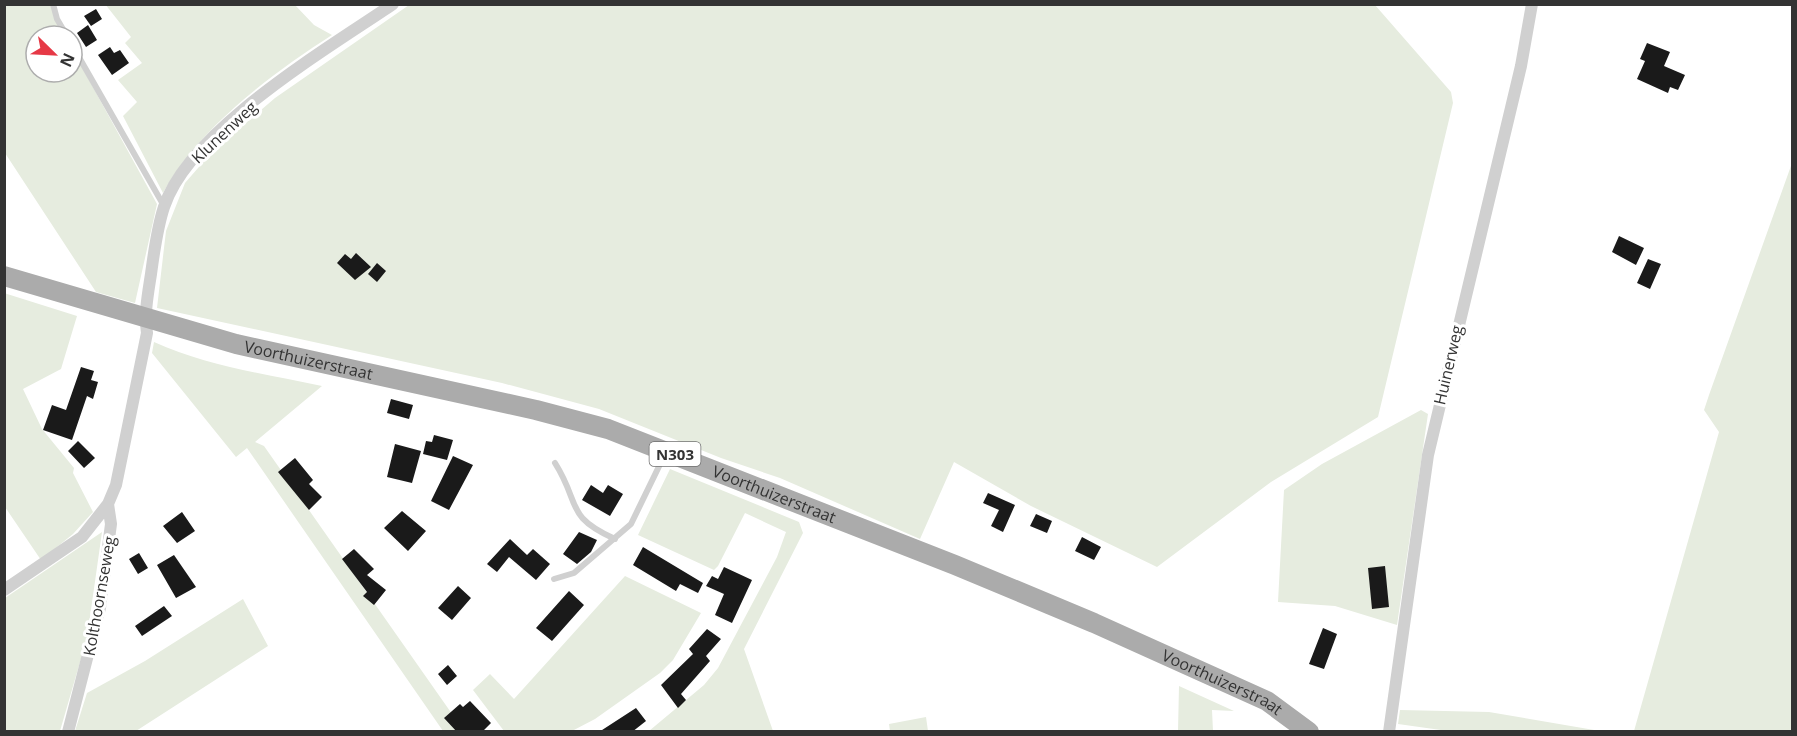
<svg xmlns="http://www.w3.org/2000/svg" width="1797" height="736" viewBox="0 0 1797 736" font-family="'Open Sans',sans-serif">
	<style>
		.green { fill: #e6ecdf }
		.building { fill: #1a1a1a }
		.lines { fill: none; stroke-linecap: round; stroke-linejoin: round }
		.lane { stroke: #d0d0d0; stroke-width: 6 }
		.street { stroke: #d0d0d0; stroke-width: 12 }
		.primary { stroke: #ababab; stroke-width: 20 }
		.labels { text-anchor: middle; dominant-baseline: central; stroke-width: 6; stroke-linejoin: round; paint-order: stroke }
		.shield { fill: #fff; stroke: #707070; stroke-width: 1.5 }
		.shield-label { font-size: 15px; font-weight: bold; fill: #333 }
		.street-label { font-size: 16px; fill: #333; stroke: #fff }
	</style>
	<rect width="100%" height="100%" fill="#fff"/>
	<path class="green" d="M105,4L295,5L314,25L332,35C271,74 198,129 163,193L123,116L137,102L118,80L142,63L125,43L131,37Z
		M4,5H53L65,36H36V72H72V49L157,204L135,303L96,292L5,153Z
		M409,5H1375L1451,92L1453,103L1378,417L1271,482L1157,567L1031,506L954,462L920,539L780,478L721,458L599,409L502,383L157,308L166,231L185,183L211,153L275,98Z
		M1792,163V731H1634L1719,432L1704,410L1709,395Z
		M4,293L77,316L61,369L23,389L42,429L74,468L73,473L93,512L73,534L41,560L5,507Z
		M154,342C207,366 265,374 322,386L255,442L264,446L464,731H443L247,448L236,457L152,353Z
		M1421,410L1428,414L1397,625L1335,606L1278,602L1284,490L1322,464Z
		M670,469L799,522L803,533L744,649L773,731H649L704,685L718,668L777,557L786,532L745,513L718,566L714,570L638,535Z
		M102,532L87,638L60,731L5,732V598Z
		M625,576L701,613L673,660L660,673L595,719L572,731H504L473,690L490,674L514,699Z
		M243,599L268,646L136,731H75L87,693L145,661Z
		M1179,686L1234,711L1212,710L1213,731H1178Z
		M1400,710L1489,712L1600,731H1448L1398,724Z
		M926,717L928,731H890L889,724Z"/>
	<path class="building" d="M96,9L102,19L91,26L84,16Z
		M88,25L97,40L86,47L77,33Z
		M1647,43L1670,52L1664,66L1685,75L1678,90L1670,87L1668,93L1637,79L1645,61L1640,59Z
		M110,47L114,53L120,50L129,63L112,75L98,55Z
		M1619,236L1644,248L1636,265L1612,252Z
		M356,253L371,267L355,280L337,263L345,254L351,259Z
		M1648,259L1661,264L1650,289L1637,283Z
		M377,263L386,271L377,282L368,274Z
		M81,367L94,371L91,380L98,382L93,399L87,396L72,440L43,430L52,405L66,410Z
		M391,399L413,405L409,419L387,413Z
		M434,435L453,440L447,460L423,454L426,441L432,442Z
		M78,441L95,458L84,468L68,451Z
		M395,444L421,451L412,483L387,477Z
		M453,456L473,465L449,510L431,501Z
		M295,458L313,480L309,484L322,497L309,510L278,472Z
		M591,485L603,493L608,485L623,494L610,516L582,500Z
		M988,493L1015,505L1003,532L991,526L999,510L983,503Z
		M402,511L426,531L408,551L384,528Z
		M182,512L195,531L177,543L163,526Z
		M1036,514L1052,521L1047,533L1030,526Z
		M579,532L597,540L591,552L577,564L563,554Z
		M1082,537L1101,547L1094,560L1075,551Z
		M510,539L527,555L533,549L550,564L536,580L509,557L497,572L487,564Z
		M643,547L703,583L698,593L680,584L676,591L633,565Z
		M354,549L374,569L367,575L386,590L374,605L363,596L367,592L342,559Z
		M139,553L148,568L138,574L129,559Z
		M174,555L196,587L176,598L157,565Z
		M1385,566L1389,607L1372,609L1368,568Z
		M724,567L752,580L732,623L715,615L724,594L706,586L712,576L718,579Z
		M458,586L471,598L452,620L438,608Z
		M569,591L584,605L552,641L536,628Z
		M164,606L172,616L142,636L135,626Z
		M1323,628L1337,634L1324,669L1309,664Z
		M707,629L721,639L706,656L710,661L681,694L686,700L678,708L661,685L693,654L689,649Z
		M448,665L457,676L447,685L438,674Z
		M470,701L491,723L482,732H457L444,718L460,704L463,707Z
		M636,708L646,721L632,732H599Z"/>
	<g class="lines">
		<path class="lane" d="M53,4L57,19L67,36
			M72,45L164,206
			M555,463C581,504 564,516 615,539
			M554,579L574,573L631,524L665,454"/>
		<path class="street" d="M4,590L82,537L108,504
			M68,732L100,608L111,524L108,504L116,485L147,333C144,313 148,294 151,274C154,252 157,228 164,207C189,130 327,49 393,4
			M1389,732L1428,455L1521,66L1532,4"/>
		<path class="primary" id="s1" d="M4,276L236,344L536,410L608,429L955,565L1094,623L1267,701L1309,732"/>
	</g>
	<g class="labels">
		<rect class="shield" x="649.5" y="442" width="51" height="24" rx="4.5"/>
		<g class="shield-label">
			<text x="675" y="454">N303</text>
		</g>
		<g class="street-label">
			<text transform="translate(224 132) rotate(-43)">Klunenweg</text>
			<text stroke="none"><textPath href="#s1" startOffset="316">Voorthuizerstraat</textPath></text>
			<text transform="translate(1448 365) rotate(-77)">Huinerweg</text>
			<text stroke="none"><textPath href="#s1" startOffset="802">Voorthuizerstraat</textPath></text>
			<text transform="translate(99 596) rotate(-80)">Kolthoornseweg</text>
			<text stroke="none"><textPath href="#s1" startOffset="1288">Voorthuizerstraat</textPath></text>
		</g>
	</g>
	<rect width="1797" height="736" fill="none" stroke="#333333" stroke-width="12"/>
	<g transform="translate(54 54) rotate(114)"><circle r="28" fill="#ffffff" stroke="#adadad" stroke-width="1.5"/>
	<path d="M0-4.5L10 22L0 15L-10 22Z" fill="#e63946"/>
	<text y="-9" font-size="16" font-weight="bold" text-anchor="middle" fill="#333333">N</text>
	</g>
</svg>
